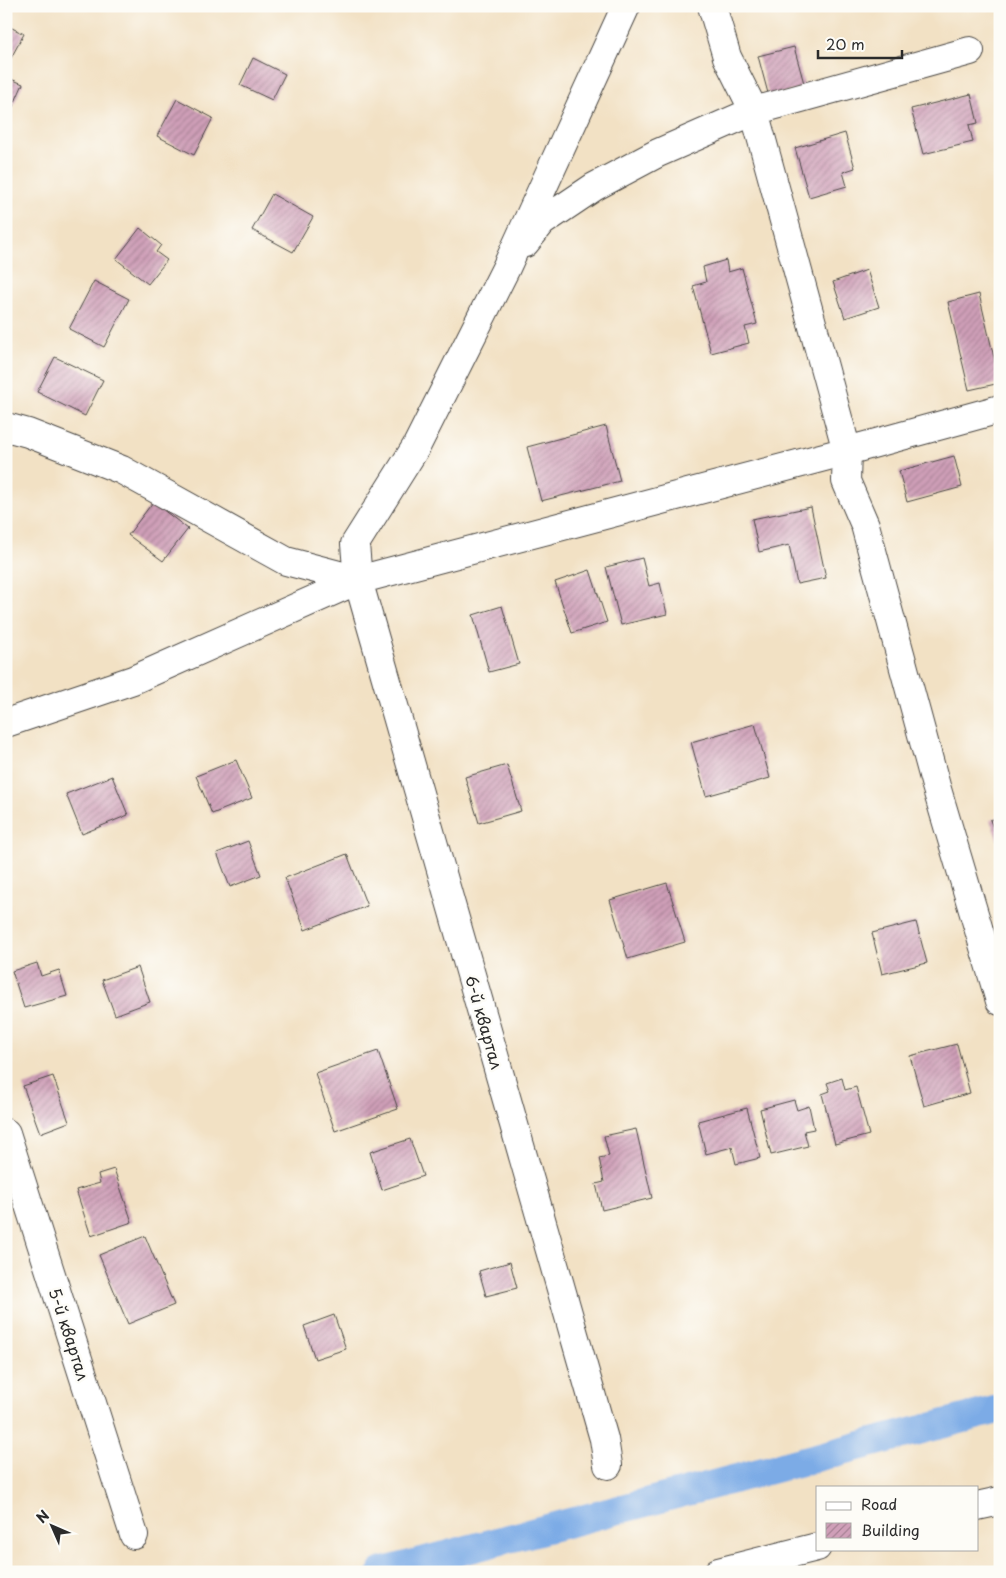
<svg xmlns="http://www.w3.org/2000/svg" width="1006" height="1578" viewBox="0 0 1006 1578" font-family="'Playpen Sans',sans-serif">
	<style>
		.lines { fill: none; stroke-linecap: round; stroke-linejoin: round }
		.canal { stroke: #7cabe6; stroke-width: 29 }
		.building { fill: url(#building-hatch) }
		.minor-casing { stroke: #494642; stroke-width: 30 }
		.minor { stroke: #fff; stroke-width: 28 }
		.labels { text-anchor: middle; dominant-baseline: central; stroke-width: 5; stroke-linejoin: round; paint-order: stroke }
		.street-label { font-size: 16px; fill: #2b2b2b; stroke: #fdfcf7 }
	</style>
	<defs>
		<pattern id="building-hatch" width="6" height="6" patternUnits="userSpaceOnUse" patternTransform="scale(1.25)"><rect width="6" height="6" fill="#cf9fb8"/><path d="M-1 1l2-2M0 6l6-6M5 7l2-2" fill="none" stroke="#a88296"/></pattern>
	</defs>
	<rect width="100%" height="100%" fill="#fdfcf7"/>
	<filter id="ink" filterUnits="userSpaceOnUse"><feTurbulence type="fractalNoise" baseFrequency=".02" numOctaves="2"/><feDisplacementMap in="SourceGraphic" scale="10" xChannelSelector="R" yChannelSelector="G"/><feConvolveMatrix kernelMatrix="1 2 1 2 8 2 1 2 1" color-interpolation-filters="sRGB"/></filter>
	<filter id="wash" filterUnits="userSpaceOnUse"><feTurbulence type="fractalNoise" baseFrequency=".0096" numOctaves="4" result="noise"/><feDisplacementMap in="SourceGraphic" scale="20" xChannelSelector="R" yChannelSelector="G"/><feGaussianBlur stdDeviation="1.12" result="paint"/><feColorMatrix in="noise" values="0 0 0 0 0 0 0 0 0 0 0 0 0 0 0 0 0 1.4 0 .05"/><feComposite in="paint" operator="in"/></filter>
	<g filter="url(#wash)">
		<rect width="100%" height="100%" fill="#f2e1c4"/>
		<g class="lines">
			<path class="canal" d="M382,1572L1000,1409"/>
		</g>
		<g id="blocks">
			<path class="building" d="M6,25L24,34L6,67Z
				M794,47L805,87L769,97L758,56Z
				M253,58L285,74L272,100L240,85Z
				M6,77L23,84L6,122Z
				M971,94L978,123L969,125L973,142L923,154L911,109Z
				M177,99L213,118L194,155L157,136Z
				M845,133L855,168L843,172L847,186L809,197L795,148Z
				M272,194L313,217L293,252L252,230Z
				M140,228L161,245L156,252L167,260L148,284L116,259Z
				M726,260L728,272L742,268L757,324L745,327L749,343L711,353L693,286L706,282L703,267Z
				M867,270L879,307L845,318L833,282Z
				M94,281L129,299L104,347L69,329Z
				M979,294L1000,383L969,390L948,302Z
				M55,357L103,380L85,416L37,392Z
				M606,426L620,481L541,501L527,447Z
				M954,456L962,487L907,502L899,471Z
				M153,502L188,529L163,561L128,535Z
				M811,507L826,578L797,584L789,545L759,552L752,519Z
				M642,558L649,586L660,583L667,614L621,625L606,567Z
				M590,570L607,622L572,633L555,582Z
				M502,606L519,664L489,672L473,615Z
				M755,724L770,778L706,796L691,742Z
				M236,760L252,798L212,814L196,776Z
				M507,765L521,811L479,823L465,777Z
				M112,776L128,815L82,834L66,794Z
				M1000,817V846L990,820Z
				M248,841L261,875L230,887L217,853Z
				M347,854L367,906L305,930L285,878Z
				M667,883L685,942L628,959L610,900Z
				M916,922L927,963L882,974L872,933Z
				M37,963L41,976L59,970L67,996L24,1008L12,971Z
				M138,967L150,1002L115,1015L102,980Z
				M957,1044L970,1093L924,1106L910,1056Z
				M378,1051L398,1109L335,1131L315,1073Z
				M53,1076L69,1122L40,1133L23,1086Z
				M842,1078L845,1090L856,1087L869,1135L835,1144L822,1094L830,1091L827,1083Z
				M794,1100L797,1110L809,1106L814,1129L804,1131L808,1146L771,1155L760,1109Z
				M747,1108L760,1158L736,1164L732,1147L706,1154L698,1121Z
				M636,1129L652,1198L602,1210L596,1184L604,1182L599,1158L609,1156L604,1136Z
				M410,1139L423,1176L382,1190L370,1152Z
				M114,1169L132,1222L91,1236L76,1190L100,1183L98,1174Z
				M145,1236L174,1305L128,1324L99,1255Z
				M510,1262L517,1288L486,1296L479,1271Z
				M334,1315L346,1349L315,1359L304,1326Z"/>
		</g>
	</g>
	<g filter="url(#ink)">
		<use href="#blocks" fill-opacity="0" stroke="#494642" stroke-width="1"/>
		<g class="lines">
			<defs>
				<path id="minor" d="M712,6L727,57L754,111L847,451L846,481L865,525L936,786L1000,1001
					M525,243L542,222L594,187L658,153L754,111L970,51
					M6,427L28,433L122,470L286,561L358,580
					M6,723L133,680L358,580L847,451L1000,409
					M6,1133L134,1535
					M608,1465L604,1439L358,580L355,544L416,447L506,268L626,6
					M977,1506L1000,1501
					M718,1572L817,1547"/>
			</defs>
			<use href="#minor" class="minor-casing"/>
			<use href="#minor" class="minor"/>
		</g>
	</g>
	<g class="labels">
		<g class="street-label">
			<text transform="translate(485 1022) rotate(74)">6-й квартал</text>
			<text transform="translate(70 1334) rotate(72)">5-й квартал</text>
		</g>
	</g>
	<rect width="1006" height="1578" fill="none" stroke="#fdfcf7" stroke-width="25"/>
	<rect x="816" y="1486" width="162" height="65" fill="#fdfcf7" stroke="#a9a8a5"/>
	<rect x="826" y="1502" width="25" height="8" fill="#ffffff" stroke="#a9a8a5"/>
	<text x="861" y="1510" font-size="15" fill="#2b2b2b">Road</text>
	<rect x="826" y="1523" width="25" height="15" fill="url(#building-hatch)" stroke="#a9a8a5"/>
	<text x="861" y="1536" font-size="15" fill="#2b2b2b">Building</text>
	<g transform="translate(52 1526) rotate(315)" stroke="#fdfcf7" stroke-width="4" paint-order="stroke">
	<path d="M0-4L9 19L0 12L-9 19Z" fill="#2b2b2b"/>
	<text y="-8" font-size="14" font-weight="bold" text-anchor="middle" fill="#2b2b2b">N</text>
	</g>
	<path d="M818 50v8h84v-8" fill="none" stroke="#2b2b2b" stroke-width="2.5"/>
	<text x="826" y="50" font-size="15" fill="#2b2b2b" stroke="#fdfcf7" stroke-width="4" paint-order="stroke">20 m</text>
</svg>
